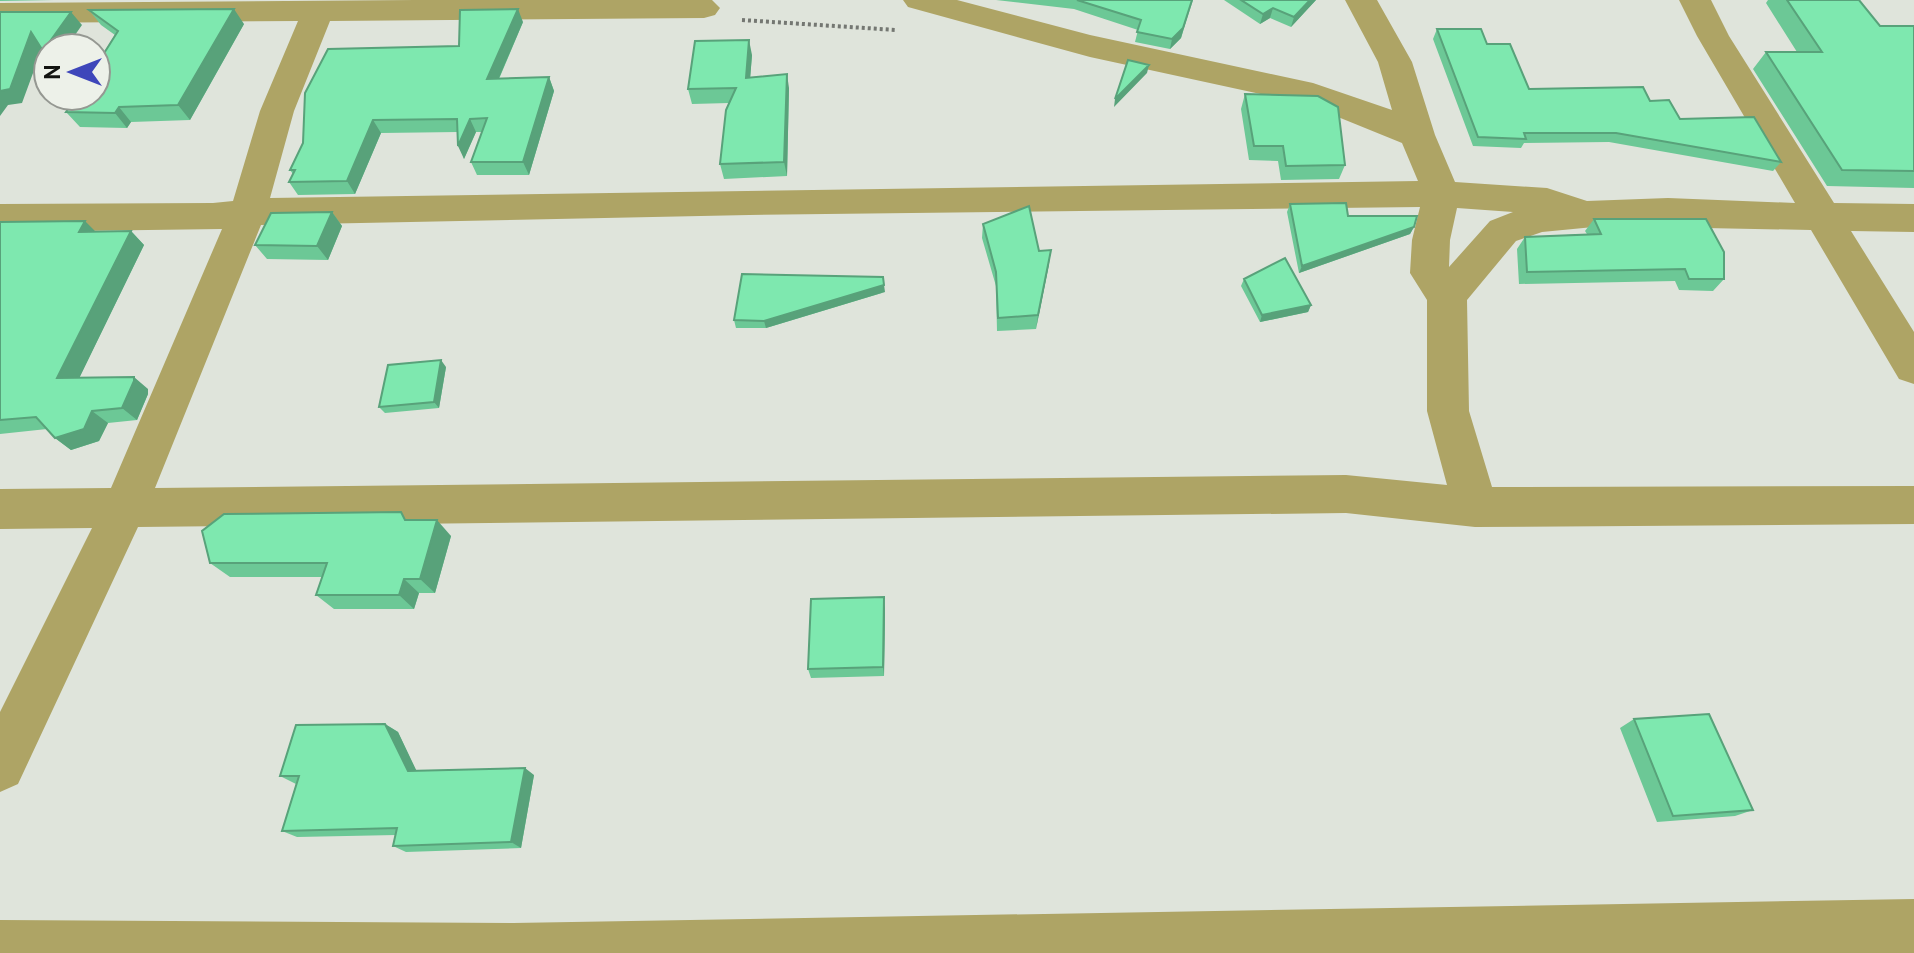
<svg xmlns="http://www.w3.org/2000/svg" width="1914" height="953" viewBox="0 0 1914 953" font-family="Overpass,sans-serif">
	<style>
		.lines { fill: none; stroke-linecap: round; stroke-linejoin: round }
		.path { stroke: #747772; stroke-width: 4; stroke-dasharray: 3 3; stroke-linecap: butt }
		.street { fill: #aea465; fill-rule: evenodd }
		.wall { fill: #6cc896 }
		.shaded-wall { fill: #58a27a }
		.building { fill: #7ee8af; stroke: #58a27a; stroke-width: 2 }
	</style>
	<rect width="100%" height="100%" fill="#dfe4db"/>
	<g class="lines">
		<path class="path" d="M742,20L896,30"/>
		<path class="street" d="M415,0H712L720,8L715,15L704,18L330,21L294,111L270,198L1418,181L1402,143L1306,104L1090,57L908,7L903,0H957L1090,35L1313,83L1392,110L1378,62L1345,0H1377L1412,62L1435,135L1455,182L1547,188L1587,201L1668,198L1795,203L1697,36L1679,0H1711L1729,36L1834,203L1914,204V232L1851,231L1914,332V384L1899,379L1811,230L1604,226L1542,232L1516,241L1467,300L1469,411L1492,487L1914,486V524L1475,527L1346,513L138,527L18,784L0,792V712L92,528L0,529V489L111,488L222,229L0,232V204L213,203L233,201L260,111L298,21L0,23V3ZM1420,207L1412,240L1410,273L1427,300V411L1447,485L1346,475L155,488L261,225L749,215ZM1457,208L1513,212L1490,221L1449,267L1450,240Z
			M1914,899V953H0V920L513,923Z"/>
	</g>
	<path class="wall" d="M0,0H54L0,1Z
		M996,0H1193L1181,38L1170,49L1135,42L1138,30L1074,9Z
		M1224,0H1316L1291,27L1270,18L1260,24Z
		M1768,0H1859L1880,26H1914V188L1827,186L1753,69L1766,52H1797L1766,3Z
		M89,10L244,24L190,120L131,122L127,128L80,127L66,112L115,35L101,25Z
		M523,22L499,79L549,77L554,91L529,175H477L471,162L482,132H476L464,159L458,132L381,133L355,194L298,195L289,182L293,174L290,170L459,46Z
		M1437,29L1487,44L1529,89L1650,101L1680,119L1781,162L1773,171L1609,142L1524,143L1521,148L1473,146L1433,39Z
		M752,55L750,78L789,88L787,176L724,179L720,164L729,103L692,104L688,89Z
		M1245,94L1345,165L1339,179L1281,180L1278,161L1249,160L1241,109Z
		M1290,204L1348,216L1414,227L1410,234L1299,273L1287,212Z
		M332,212L342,226L328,260L267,259L255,245Z
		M1594,219L1724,279L1713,291L1679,290L1675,281L1519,284L1517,249L1525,237L1587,234L1585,231Z
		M0,222L96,232L131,231L144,245L79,378L148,389V394L137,420L108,423L99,441L71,450L55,438L47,429L0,434Z
		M983,224L1039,251L1049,264L1036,329L997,331L996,286L982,238Z
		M1244,279L1311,305L1308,312L1260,322L1241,286Z
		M885,292L766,328H736L734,320Z
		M446,367L439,408L385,413L379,407Z
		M408,520L451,536L435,593H419L414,609H334L316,595L322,577H230L210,563Z
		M885,608L884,676L811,678L808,669Z
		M1634,719L1753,810L1735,816L1657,822L1620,728Z
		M385,724L398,732L416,771L534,775L521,848L406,852L393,846L396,835L297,837L282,831L296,784L280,776Z"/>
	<path class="shaded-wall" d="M1192,0L1181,38L1170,49L1172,39Z
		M1310,0H1316L1291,27L1294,17Z
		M1273,8L1270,18L1260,24L1263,14Z
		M234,9L244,24L190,120L178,105Z
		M518,9L523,22L493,92L487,79Z
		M71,12L82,25L66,48H48V56L43,51Z
		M31,32L43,46L22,103L8,105L0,116V91Z
		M749,40L752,55L749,93L746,78Z
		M1149,65L1147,73L1114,107L1115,99Z
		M787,74L789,88L787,176L784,162Z
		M549,77L554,91L529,175L523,162Z
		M119,107L131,122L127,128L115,113Z
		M470,119L476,132L464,159L458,146Z
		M373,120L381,133L355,194L347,181Z
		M332,212L342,226L328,260L317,246Z
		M85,221L99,235L79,232Z
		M1414,227L1410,234L1299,273L1302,266Z
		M131,231L144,245L73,391L57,378Z
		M1051,250L1049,264L1036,329L1038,315Z
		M884,285L885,292L766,328L764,321Z
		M1311,305L1308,312L1260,322L1262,315Z
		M441,360L446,367L439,408L434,402Z
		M134,377L148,389V394L137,420L122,408Z
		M92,411L108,423L99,441L71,450L55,438Z
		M437,520L451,536L435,593L420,579Z
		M404,579L419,593L414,609L399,595Z
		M884,597L885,608L884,676L883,667Z
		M385,724L398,732L420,778L408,771Z
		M525,768L534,775L521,848L511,842Z"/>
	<path class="building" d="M1077,0H1192L1183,28L1172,39L1137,32L1141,20Z
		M1241,0H1310L1294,17L1273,8L1263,14Z
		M1787,0H1859L1880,26H1914V171L1842,170L1766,52H1822Z
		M234,9L178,105L119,107L115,113L66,112L77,96H96V66L118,31L89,10Z
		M518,9L487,79L549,77L523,162H471L487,118L470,119L458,146L457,119L373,120L347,181L289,182L295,170H290L303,143L305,93L328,49L459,46L460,10Z
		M0,12H71L43,51L31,32L10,89L0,91Z
		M1437,29H1481L1487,44H1510L1529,89L1643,87L1650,101L1669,100L1680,119L1754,117L1781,162L1616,133H1524L1526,139L1478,137Z
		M749,40L746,78L787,74L784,162L720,164L726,110L736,88L688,89L695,41Z
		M1128,60L1149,65L1115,99Z
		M1245,94L1318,96L1338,107L1345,165L1286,166L1283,146H1254Z
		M1346,203L1348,216H1417L1414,227L1302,266L1290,204Z
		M1029,206L1039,251L1051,250L1038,315L998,318L996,272L983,224Z
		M332,212L317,246L255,245L271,213Z
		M1594,219H1706L1724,252V279H1689L1685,269L1527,272L1525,237L1601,234Z
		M85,221L79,232L131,231L57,378L134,377V381L122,408L92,411L84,429L55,438L36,417L0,420V222Z
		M1285,258L1311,305L1262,315L1244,279Z
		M742,274L883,277L884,285L764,321L734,320Z
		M441,360L434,402L379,407L388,365Z
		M401,512L405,520H437L420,579H404L399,595H316L327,563H210L202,531L224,514Z
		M884,597L883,667L808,669L811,599Z
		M1709,714L1753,810L1673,816L1634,719Z
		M385,724L408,771L525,768L511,842L393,846L397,828L282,831L299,776H280L296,725Z"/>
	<g transform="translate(72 72) rotate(270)"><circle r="38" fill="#edf1e9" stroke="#959892" stroke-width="2"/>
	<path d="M0-6L14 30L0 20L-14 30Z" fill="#3e46ba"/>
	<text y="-12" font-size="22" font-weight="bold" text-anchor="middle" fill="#121310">N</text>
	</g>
</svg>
